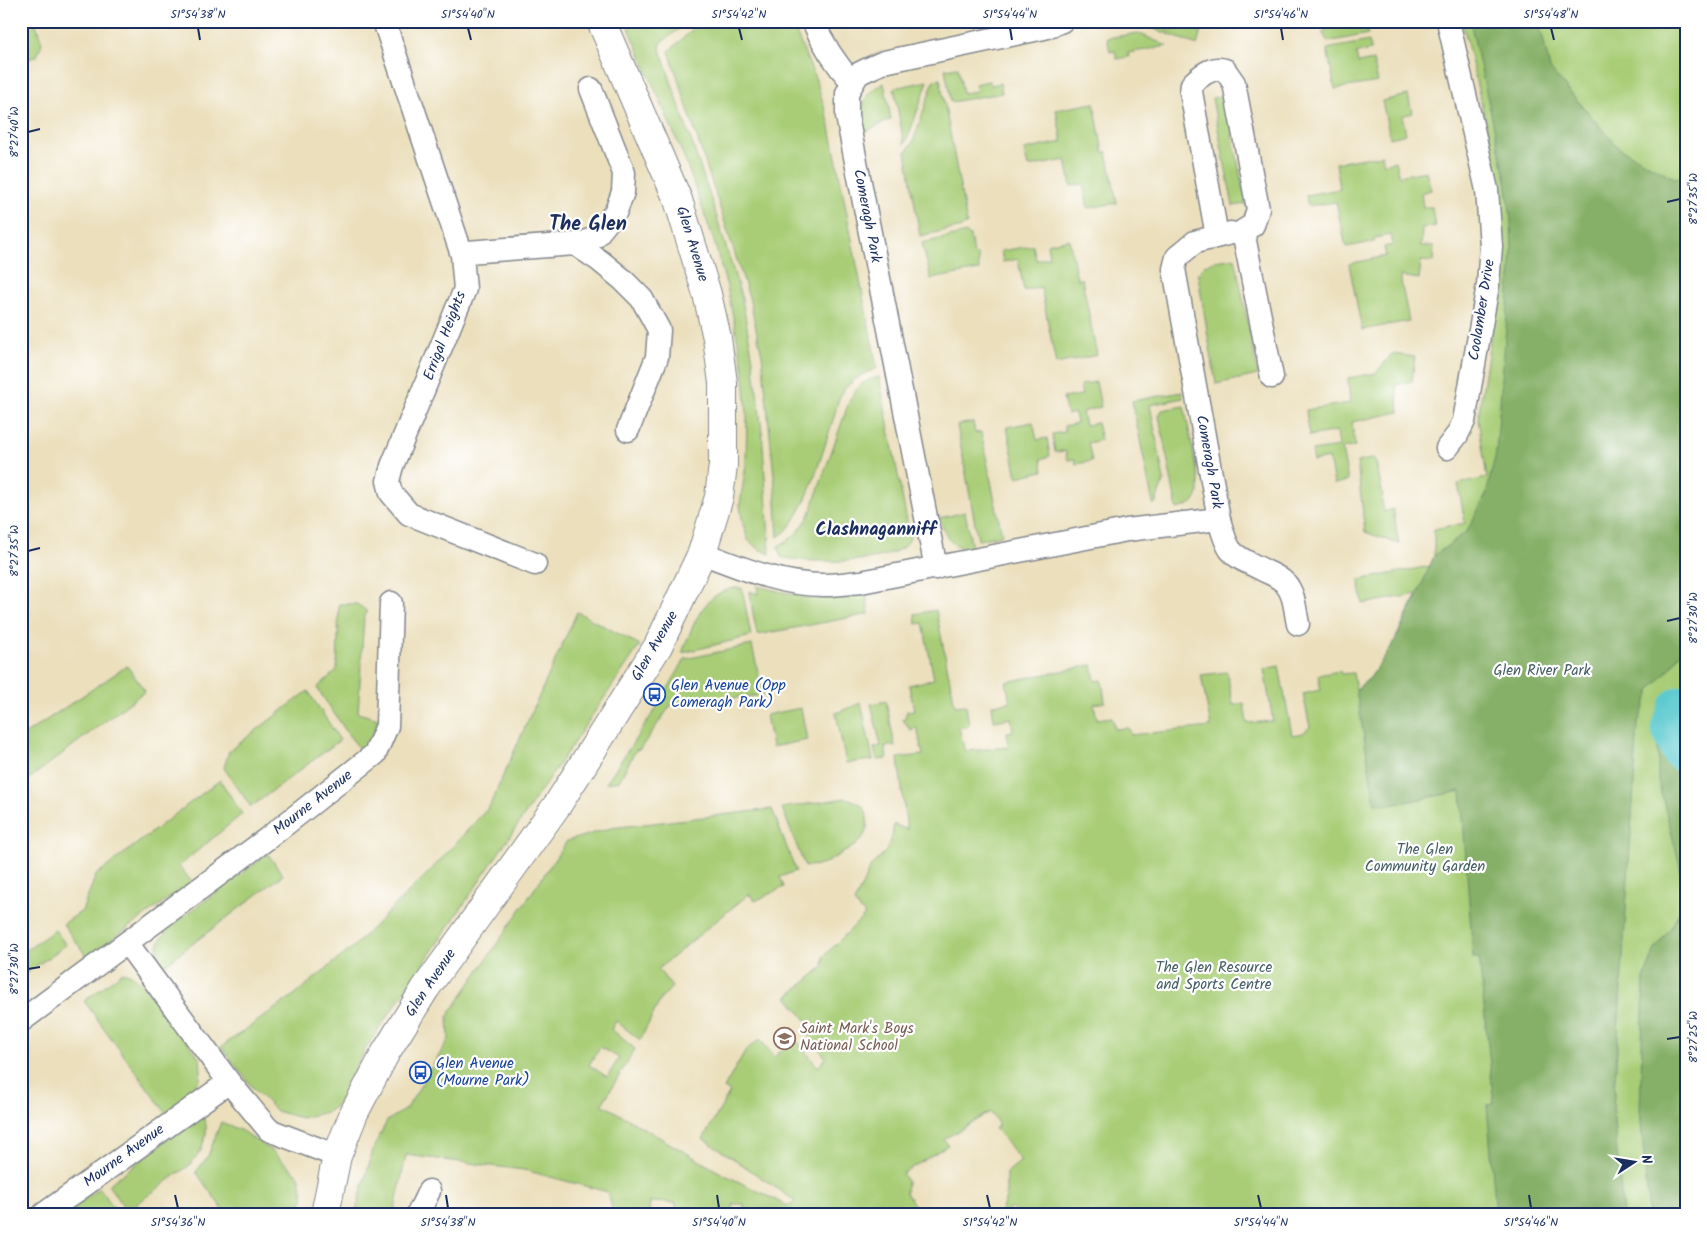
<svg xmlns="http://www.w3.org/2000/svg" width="1707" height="1235" viewBox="0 0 1707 1235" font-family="Kalam,sans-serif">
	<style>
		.green { fill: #a8cd76; stroke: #627e6a; fill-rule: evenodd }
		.forest { fill: #86b067; stroke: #507062 }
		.water { fill: #5ccad0; stroke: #3c7c97 }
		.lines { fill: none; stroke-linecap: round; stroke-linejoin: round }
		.river { stroke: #5ccad0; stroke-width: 51 }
		.minor-casing { stroke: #83878d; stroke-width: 25 }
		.tertiary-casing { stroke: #83878d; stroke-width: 30 }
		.minor { stroke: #fff; stroke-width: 22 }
		.tertiary { stroke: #fff; stroke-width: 28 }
		.ticks { fill: none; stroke: #1b2f5e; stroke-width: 2 }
		.labels { text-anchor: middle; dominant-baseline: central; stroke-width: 4.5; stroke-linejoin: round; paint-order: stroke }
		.street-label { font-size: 15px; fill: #1b2f5e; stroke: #fff }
		.park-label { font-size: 15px; fill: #455e65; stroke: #fff }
		.transit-label { font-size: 15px; fill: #164399; stroke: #fff; text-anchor: start }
		.education-label { font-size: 15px; fill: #785e54; stroke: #fff; text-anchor: start }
		.quarter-label { font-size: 18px; font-weight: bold; fill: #1b2f5e; stroke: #fff }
		.district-label { font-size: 20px; font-weight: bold; fill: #1b2f5e; stroke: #fff }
		.neatline { fill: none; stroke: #1b2f5e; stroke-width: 2 }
		.ticks-label { font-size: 12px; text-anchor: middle; fill: #1b2f5e }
	</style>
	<rect width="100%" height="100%" fill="#fff"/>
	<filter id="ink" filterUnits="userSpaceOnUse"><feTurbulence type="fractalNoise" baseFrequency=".02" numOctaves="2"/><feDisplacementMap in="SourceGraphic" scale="10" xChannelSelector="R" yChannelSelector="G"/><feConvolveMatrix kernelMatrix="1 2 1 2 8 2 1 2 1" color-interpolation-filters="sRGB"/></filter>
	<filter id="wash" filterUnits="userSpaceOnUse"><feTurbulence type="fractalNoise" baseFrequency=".0096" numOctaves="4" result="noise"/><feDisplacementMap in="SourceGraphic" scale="20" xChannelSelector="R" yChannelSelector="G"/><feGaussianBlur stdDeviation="1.12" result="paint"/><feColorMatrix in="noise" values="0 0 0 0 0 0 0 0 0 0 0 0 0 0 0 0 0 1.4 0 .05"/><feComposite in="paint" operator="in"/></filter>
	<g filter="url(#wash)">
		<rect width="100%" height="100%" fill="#ebdfbc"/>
		<path class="green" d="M21,21H35L42,43L37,56L21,62Z
			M626,21H689L661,43L660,49L713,205L742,299L753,360L762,431L770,554L759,549L748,540L743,524L740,505L746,464L747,414L743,366L727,287L713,238L684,157Z
			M702,21H791L816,80L829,122L877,368C863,374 849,380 841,395C837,401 836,410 834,417C823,448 806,521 778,537L775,486L762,355L749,297L669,51Z
			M1165,21L1167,31L1203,25L1197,45L1152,28L1151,24Z
			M1314,21H1365L1368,34L1328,42L1322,32L1326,31L1325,26L1315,28Z
			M1462,21H1686V1214H1017L1011,1208L1004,1214H1000L1006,1198V1173L1021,1161L995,1128L999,1125L990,1112L944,1139L948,1145L902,1174L907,1181L906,1193L921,1214H744V1204H733V1214H676V1203L650,1202L649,1214H613L608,1192L524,1170L406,1155L394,1214H355L374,1147L387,1121L407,1108L449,1039L448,1016L567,841L611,828L772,809L796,871L780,877L784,887L755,901L749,894L658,969L672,987L661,999L640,1040L616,1021L611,1029L635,1049L602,1104L721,1173L786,1205H792L795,1201L734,1159L703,1139L730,1092L724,1088L745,1051L760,1039L774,1057L795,1039L818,1067L826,1058L805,1031L811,1026L787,997L823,967L824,956L865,915L854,903L871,866L887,850L892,837L894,824L907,830L898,758L923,755L917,728L910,730L908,726L903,720L905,718L907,711L914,710L909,685L934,679L923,623L916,624L915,614L936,610L955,706L966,705L969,726L959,728L965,751L1009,747L1007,732L1013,731L1011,718L994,721L992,705L1010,702L1006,682L1092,665L1095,681L1102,680L1105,702L1094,704L1097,719L1112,717L1115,729L1129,728L1131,735L1211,727L1201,675L1227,672L1233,705L1244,703L1247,723L1273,721L1264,669L1279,666L1292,735L1303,733L1310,727L1303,694L1321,690L1318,675L1340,671L1341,674L1353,673L1356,689L1370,678L1393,644L1417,594L1363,604L1359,580L1430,566L1434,556V529L1465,523L1458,484L1487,478L1478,419L1504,251L1503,207L1491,145ZM600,1047L619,1058L607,1077L589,1065Z
			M1138,33L1167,46L1128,53L1129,57L1117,59L1115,51L1110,52L1107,38Z
			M1369,41L1371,50L1356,53L1358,63L1373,60L1378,82L1335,89L1327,49Z
			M958,67L963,93L977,91L975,84L989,81L991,85L1000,83L1002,93L951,102L945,69Z
			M940,79L967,224L962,227L920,236L906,152L913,142L934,80Z
			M928,81L908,137L904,144L894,88Z
			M884,83L891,119L865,132C861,121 861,102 870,92C874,88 880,86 884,83Z
			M1408,95L1412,113L1402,116L1406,134L1390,138L1382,101Z
			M1225,96L1246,204L1233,206L1212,98Z
			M1094,103L1103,152H1107L1117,203L1088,208L1083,184L1071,186L1066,160L1028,167L1024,150L1062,142L1056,110Z
			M1382,155L1384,164L1395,161L1399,176L1426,171L1431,190L1421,193L1423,207H1432L1435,227L1422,228L1421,246H1434L1433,262L1421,261L1419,279L1400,276L1409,321L1362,330L1349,264L1386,256L1384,247L1393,245L1391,235L1374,238V242L1346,247L1336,202L1308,206L1306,195L1340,189L1336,163Z
			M967,233L970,236L974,254L978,256L979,270L931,279L922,243Z
			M1069,239L1077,279H1082L1097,355L1056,364L1041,287L1024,291L1018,259L1003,262L1001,251L1031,246H1033L1036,260L1049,257L1047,244Z
			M1235,258L1258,375L1216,384L1198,276C1202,259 1221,261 1235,258Z
			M1392,354L1415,357L1412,381L1396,385L1399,412L1352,422L1355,446L1342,449L1348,481L1334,484L1329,458L1313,461L1312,451L1339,447L1337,431L1309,436L1306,410L1350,403L1348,378L1376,373Z
			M879,377L910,537C903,567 805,563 781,557L778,546C794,538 800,531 809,516L850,399C859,385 863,381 879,377Z
			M1096,382L1101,407L1082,412L1085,425L1097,423L1101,440L1088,443L1092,461L1076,464L1075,459L1068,460L1065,451L1055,452L1052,434L1065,432L1064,426L1077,423L1075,413L1067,415L1063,398L1082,395L1080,385Z
			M1182,392L1183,398L1150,405L1164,480L1155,504H1153L1132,401Z
			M1184,406L1199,480C1199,499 1196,504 1177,509L1159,416L1162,410Z
			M973,422L975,433L981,432L1002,535L978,540L957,425Z
			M1033,422L1037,440L1047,438L1050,456L1041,459L1043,471L1017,477L1007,427Z
			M1375,458L1383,496L1381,497L1384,512L1393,509L1399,544L1365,532L1357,462Z
			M965,512L972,548C950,548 945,537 940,518Z
			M757,586L810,598H831L866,594L869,614L757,635L749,591L758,594Z
			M735,588H742L751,636L682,653C693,626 703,592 735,588Z
			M339,604H357L368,612L364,616L358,713L378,719C374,732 371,741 360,749L350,737L317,688L337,670Z
			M577,612L640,645L366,1048L338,1104L327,1112L301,1118L276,1111L253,1088L221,1047L294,995L352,948L431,870L489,807Z
			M752,645L763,695L671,705L640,749L636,750L619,781L606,783L659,704L685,659Z
			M127,666L145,691L21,785V737Z
			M308,691L340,740L251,807L224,768L229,751Z
			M886,701L895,746H885L887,759L877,760L874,748L881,746L871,704Z
			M861,703L873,760L846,763L836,713Z
			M801,708L807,740L772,747L766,715Z
			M220,780L242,814L179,866L192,882L87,957L63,924L82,911L96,875Z
			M846,798C858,802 865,804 867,817C870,839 854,847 837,856C832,859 825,864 820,865C814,866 810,865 805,867L782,808Z
			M268,854L283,875L162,967C150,952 160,939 171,926Z
			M55,930L66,945L21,977V954Z
			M123,972L132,975L140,982L164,1010L200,1059L201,1071L200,1080L185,1097L166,1113L84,1001Z
			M198,1117H203L206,1125V1134L201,1150L191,1164L127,1211L108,1185Z
			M221,1122L242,1131L272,1151L299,1176L304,1197L297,1214H226L196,1172L208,1156Z
			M100,1188L118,1214H64Z"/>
		<path class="forest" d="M1470,21H1539L1550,69L1619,148L1674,178L1686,176V643L1672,666L1651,689L1638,723L1613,1111L1623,1214H1496L1487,1105L1494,1104L1479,958H1473L1461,791L1391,805L1375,803L1356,690L1370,678L1393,644L1415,601L1434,556L1467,531L1486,495L1496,453L1512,253L1511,221L1506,180Z
			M1676,21H1686V58Z
			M1686,690V730L1680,700Z
			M1661,724L1686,803V935L1679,947L1686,980V1214H1649L1640,1111L1644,979L1655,949L1672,926L1685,901L1679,862L1658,781V741Z"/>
		<path class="water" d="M1680,700L1686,730V803L1661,724L1667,710Z
			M1686,935V980L1679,947Z"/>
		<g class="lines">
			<path class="river" d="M1686,711H1683L1677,728L1686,748"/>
		</g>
	</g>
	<g filter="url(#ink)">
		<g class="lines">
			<defs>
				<path id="minor" d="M384,21L462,255L465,289L392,466L388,481L391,493L409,514L535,564
					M813,21C823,45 835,63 852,82
					M1231,233L1195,242L1177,257L1174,269L1219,519C1229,558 1232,554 1265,571C1272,574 1280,578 1285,583C1295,594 1295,611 1298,624
					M1217,236L1191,92L1192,84C1201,75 1212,66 1225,70L1234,83L1258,209L1253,225L1243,231L1272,377
					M575,244L586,242L595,237L616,211L623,192L624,173L591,89
					M462,255L467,252L575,244L600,261L622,279L642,299L659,330L657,357L628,430
					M1447,448L1457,435L1464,421L1488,285L1491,246L1487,190L1448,21
					M702,553C741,568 784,586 826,585C838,585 849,583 861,582L1127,530L1219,519
					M936,568L847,116V93L858,74L866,70L884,62L1044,28L1062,21
					M127,943L229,1082L269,1130L337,1156
					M21,1021L268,838L375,754L387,726L391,603
					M44,1214L229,1082
					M418,1214L429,1191"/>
				<path id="tertiary" d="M325,1214L337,1156L354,1113L386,1052L425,989L558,804L658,646L702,553L719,497L723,465V383L717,338L707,294L678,200L601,21"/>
			</defs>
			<use href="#minor" class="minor-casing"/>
			<use href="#tertiary" class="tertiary-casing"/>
			<use href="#minor" class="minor"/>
			<use href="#tertiary" class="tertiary"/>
		</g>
	</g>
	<path class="ticks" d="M198,28L200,40M468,28L471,40M739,28L742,40M1010,28L1012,40M1281,28L1283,40M1551,28L1554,40M28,132L40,129M1667,202L1680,199M28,551L40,548M1667,621L1680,618M28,969L40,967M1667,1039L1680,1037M175,1195L178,1208M446,1195L448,1208M717,1195L719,1208M987,1195L990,1208M1258,1195L1261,1208M1529,1195L1531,1208"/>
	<defs>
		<symbol id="bus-ring" viewBox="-11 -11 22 22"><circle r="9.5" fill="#fff" stroke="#1a4fb4" stroke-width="1.5"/><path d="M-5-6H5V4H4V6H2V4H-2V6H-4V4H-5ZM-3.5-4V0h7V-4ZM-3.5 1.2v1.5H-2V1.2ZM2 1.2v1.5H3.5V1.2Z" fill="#1a4fb4"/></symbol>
		<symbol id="school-ring" viewBox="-11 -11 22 22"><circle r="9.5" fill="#fff" stroke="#8d6e63" stroke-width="1.5"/><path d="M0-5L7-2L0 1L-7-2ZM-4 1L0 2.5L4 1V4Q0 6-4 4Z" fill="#8d6e63"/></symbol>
	</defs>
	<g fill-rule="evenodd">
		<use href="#bus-ring" x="642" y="682" width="25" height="25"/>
		<use href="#school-ring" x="772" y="1026" width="25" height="25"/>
		<use href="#bus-ring" x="408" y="1060" width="25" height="25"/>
	</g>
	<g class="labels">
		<g class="street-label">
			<text transform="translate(867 216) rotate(79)">Comeragh Park</text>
			<text transform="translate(692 244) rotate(73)">Glen Avenue</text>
			<text transform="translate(1482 310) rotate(-81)">Coolamber Drive</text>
			<text transform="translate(445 336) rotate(-69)">Errigal Heights</text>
			<text transform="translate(1209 462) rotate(80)">Comeragh Park</text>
			<text transform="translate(655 646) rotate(-60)">Glen Avenue</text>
			<text transform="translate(313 803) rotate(-38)">Mourne Avenue</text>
			<text transform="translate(431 983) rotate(-56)">Glen Avenue</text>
			<text transform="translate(124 1156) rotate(-36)">Mourne Avenue</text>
		</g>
		<g class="park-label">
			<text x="1542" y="671">Glen River Park</text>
			<text x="1425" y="850">The Glen<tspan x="1425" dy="17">Community Garden</tspan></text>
			<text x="1214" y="968">The Glen Resource<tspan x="1214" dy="17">and Sports Centre</tspan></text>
		</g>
		<g class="transit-label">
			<text x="671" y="686">Glen Avenue (Opp<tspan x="671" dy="17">Comeragh Park)</tspan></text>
			<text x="436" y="1064">Glen Avenue<tspan x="436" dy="17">(Mourne Park)</tspan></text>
		</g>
		<g class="education-label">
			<text x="800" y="1029">Saint Mark's Boys<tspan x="800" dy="17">National School</tspan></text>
		</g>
		<g class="quarter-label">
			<text x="876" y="530">Clashnaganniff</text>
		</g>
		<g class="district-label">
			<text x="588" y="225">The Glen</text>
		</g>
	</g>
	<rect width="1707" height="1235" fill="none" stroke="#fff" stroke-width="55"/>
	<g transform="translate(1634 1162) rotate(78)" stroke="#ffffff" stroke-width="4" paint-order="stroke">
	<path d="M0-4L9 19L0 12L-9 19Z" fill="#1b2f5e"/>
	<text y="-8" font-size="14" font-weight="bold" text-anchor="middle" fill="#1b2f5e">N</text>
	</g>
	<rect x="28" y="28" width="1652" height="1180" class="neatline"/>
	<g class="ticks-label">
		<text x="198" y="18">51°54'38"N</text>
		<text x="468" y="18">51°54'40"N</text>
		<text x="739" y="18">51°54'42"N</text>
		<text x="1010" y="18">51°54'44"N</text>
		<text x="1281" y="18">51°54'46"N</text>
		<text x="1551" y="18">51°54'48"N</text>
		<text transform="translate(14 132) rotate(-90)" y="4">8°27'40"W</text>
		<text transform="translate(1693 199) rotate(-90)" y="4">8°27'35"W</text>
		<text transform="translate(14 551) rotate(-90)" y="4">8°27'35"W</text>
		<text transform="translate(1693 618) rotate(-90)" y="4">8°27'30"W</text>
		<text transform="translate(14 969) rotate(-90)" y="4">8°27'30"W</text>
		<text transform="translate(1693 1037) rotate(-90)" y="4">8°27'25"W</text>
		<text x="178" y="1226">51°54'36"N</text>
		<text x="448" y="1226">51°54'38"N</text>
		<text x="719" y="1226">51°54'40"N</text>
		<text x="990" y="1226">51°54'42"N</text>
		<text x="1261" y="1226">51°54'44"N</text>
		<text x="1531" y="1226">51°54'46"N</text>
	</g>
</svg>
